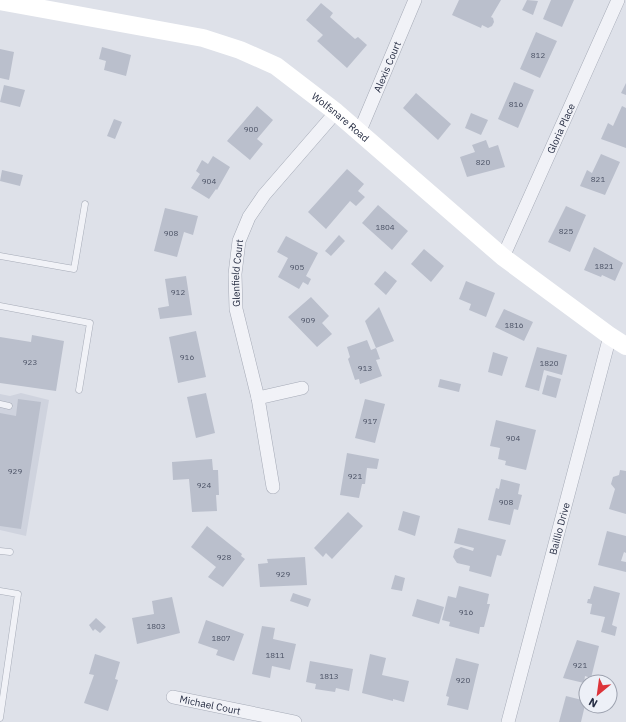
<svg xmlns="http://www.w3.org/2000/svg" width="626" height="722" viewBox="0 0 626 722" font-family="'IBM Plex Sans',sans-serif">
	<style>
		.built { fill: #cfd3de }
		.building { fill: #babfcc }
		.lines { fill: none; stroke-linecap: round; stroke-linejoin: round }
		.lane-casing { stroke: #a6abb7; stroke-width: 7 }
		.street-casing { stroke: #a6abb7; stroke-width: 14 }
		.lane { stroke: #f1f2f7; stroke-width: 6 }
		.street { stroke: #f1f2f7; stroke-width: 13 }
		.secondary { stroke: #fff; stroke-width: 18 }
		.labels { text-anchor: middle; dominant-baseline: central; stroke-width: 3; stroke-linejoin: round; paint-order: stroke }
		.number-label { font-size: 8px; fill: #4a5164 }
		.street-label { font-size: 10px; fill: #252c42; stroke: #edf0f7 }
	</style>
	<rect width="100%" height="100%" fill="#dee1e9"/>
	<path class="built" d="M21,393L49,400L26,536L0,530V394L10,396Z"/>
	<path class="building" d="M459,0H501L491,17L493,18L494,22L492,26L488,28L482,25L481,28L452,15Z
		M527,0L538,1L533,15L522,10Z
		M551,0H574L562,27L543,19Z
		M321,3L333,13L330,17L355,39L358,37L367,45L347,68L317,41L323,35L306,20Z
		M536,32L557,41L540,78L520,69Z
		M102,47L131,55L126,76L104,70L106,61L99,59Z
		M0,49L14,52L9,80L0,78Z
		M514,82L534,90L518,128L498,119Z
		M626,83V95L621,93Z
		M4,85L25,90L20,107L0,102Z
		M416,93L451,124L438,140L403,108Z
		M257,106L273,120L257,139L263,144L250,160L227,141Z
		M622,106L626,108V148L601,139L608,123L613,126Z
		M471,113L488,120L481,135L465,128Z
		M114,119L122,122L115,139L107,136Z
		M486,140L489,148L498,145L505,167L467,177L460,157L475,152L472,145Z
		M601,154L620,162L605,195L580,186L587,170L592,173Z
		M213,156L230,167L217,190L216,189L209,199L191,188L200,174L196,171L202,160L208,164Z
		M347,169L364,184L358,191L365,197L356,206L350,201L326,229L308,212Z
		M2,170L23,175L20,186L0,181Z
		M378,205L408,231L392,250L362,223Z
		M566,206L586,215L570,252L548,242Z
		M165,208L198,216L193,235L184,232L177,257L154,251Z
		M339,235L345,241L331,256L325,251Z
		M286,236L318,253L306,276L311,279L308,285L303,282L299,289L278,277L288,258L277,252Z
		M594,247L623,263L615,281L602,275L601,277L584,270Z
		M424,249L444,266L431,282L411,264Z
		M385,271L397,281L386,295L374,284Z
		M186,276L192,315L160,319L158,308L169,306L165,279Z
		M466,281L495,293L486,317L469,310L471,304L459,299Z
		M311,297L329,316L322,323L332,334L317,347L288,317Z
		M379,307L394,341L376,348L365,321Z
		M504,309L533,322L524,341L495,327Z
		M196,331L206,377L178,383L169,337Z
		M32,335L64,341L56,391L0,383V337L31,342Z
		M367,340L371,350L376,348L380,359L376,360L382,376L360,384L359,379L355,380L348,359L350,357L347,347Z
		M537,347L567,355L562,375L544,370L539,391L525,387Z
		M493,352L508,357L502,376L488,372Z
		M547,375L561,379L556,398L542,394Z
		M440,379L461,384L459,392L438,387Z
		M206,393L215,433L196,438L187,397Z
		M18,399L41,402L21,529L0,526V413L16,416Z
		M365,399L385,404L375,443L355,438Z
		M496,420L536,430L526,470L505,465L506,461L498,459L500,448L490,446Z
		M347,453L379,459L377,469L367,468L365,484H362L359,498L340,495Z
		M212,459L213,470H218L219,495H216L217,511L192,512L189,479L173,480L172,462Z
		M620,470L626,471V514L609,509L615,489L611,484L613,477L619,475Z
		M501,479L520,484L518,494L522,495L518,510L514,509L510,525L488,520L496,488L499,489Z
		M403,511L420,516L415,536L398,530Z
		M348,512L363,526L332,559L326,553L323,557L314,548Z
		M207,526L242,554L241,556L245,559L223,587L208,577L216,567L191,547Z
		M458,528L506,540L501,556L497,555L491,577L469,571L470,566L457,563L453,557L455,550L461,547L473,551L474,548L454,543Z
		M607,531L626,536V553L624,552L621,561L626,562V572L598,565Z
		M305,557L307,585L260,587L258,564L268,563L267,559Z
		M395,575L405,578L402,591L391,589Z
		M459,586L489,594L487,604H490L484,627H480L479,634L449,626L450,622L442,620L448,596L456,598Z
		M594,586L620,593L612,625L617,627L615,636L601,632L605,617L590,614L592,604L587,603L588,599H590Z
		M293,593L311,599L308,607L290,601Z
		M172,597L180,633L137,644L132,618L154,614L152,601Z
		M417,599L444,607L439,624L412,616Z
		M96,618L106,627L100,633L95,629L93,631L89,625Z
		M206,620L244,634L234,661L216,655L218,650L198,643Z
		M262,626L275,628L273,639L296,644L290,670L272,666L270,678L252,674Z
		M577,640L599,646L591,678L585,676L584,683L563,678Z
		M95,654L120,662L115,679L118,680L108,711L84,703L94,675L89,674Z
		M370,654L386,658L382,675L409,681L404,702L393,699V701L362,693Z
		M456,658L479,664L468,710L447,705L449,697L446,696Z
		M310,661L353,669L349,691L336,688L335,692L315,689L316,684L306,682Z
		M566,696L586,701L581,722H559Z"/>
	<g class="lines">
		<defs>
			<path id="lane" d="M0,256L74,269L85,204
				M0,306L90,323L79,390
				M0,404L9,406
				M0,551L10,552
				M0,591L18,594L0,718"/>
			<g id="street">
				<path id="s1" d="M359,133L415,0"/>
				<path id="s2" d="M503,257L618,0"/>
				<path d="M258,398L302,388"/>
				<path id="s3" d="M273,487L258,398L236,309L235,274L239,241L249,217L264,195L336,112"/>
				<path id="s4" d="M173,697L295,722"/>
				<path id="s5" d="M508,722L610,336"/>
			</g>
		</defs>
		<use href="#lane" class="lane-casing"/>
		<use href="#street" class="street-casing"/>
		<use href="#lane" class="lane"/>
		<use href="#street" class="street"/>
		<path class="secondary" id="s6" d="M0,1L203,38L240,50L276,66L336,112L503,257L610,336L626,346"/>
	</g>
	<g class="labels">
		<g class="number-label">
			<text x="538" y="55">812</text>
			<text x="516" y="104">816</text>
			<text x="251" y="129">900</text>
			<text x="483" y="162">820</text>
			<text x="598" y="179">821</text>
			<text x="209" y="181">904</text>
			<text x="385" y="227">1804</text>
			<text x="566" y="231">825</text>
			<text x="171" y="233">908</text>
			<text x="604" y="266">1821</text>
			<text x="297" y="267">905</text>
			<text x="178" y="292">912</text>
			<text x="308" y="320">909</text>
			<text x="514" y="325">1816</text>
			<text x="187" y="357">916</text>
			<text x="30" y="362">923</text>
			<text x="549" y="363">1820</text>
			<text x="365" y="368">913</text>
			<text x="370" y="421">917</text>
			<text x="513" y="438">904</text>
			<text x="15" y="471">929</text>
			<text x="355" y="476">921</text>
			<text x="204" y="485">924</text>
			<text x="506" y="502">908</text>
			<text x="224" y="557">928</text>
			<text x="283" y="574">929</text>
			<text x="466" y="612">916</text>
			<text x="156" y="626">1803</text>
			<text x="221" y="638">1807</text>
			<text x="275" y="655">1811</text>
			<text x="580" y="665">921</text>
			<text x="329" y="676">1813</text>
			<text x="463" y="680">920</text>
		</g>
		<g class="street-label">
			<text stroke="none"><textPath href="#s1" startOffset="72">Alexis Court</textPath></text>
			<text stroke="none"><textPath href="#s6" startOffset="367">Wolfsnare Road</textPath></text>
			<text stroke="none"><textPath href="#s2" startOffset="141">Gloria Place</textPath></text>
			<text stroke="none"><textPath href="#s3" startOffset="218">Glenfield Court</textPath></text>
			<text stroke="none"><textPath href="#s5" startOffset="200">Baillio Drive</textPath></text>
			<text stroke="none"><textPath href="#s4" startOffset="38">Michael Court</textPath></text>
		</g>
	</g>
	<g transform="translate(598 694) rotate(209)"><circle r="19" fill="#edf0f7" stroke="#9da2af"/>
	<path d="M0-3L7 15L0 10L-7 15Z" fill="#dd343a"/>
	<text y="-6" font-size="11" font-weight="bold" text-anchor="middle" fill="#252c42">N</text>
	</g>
</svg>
